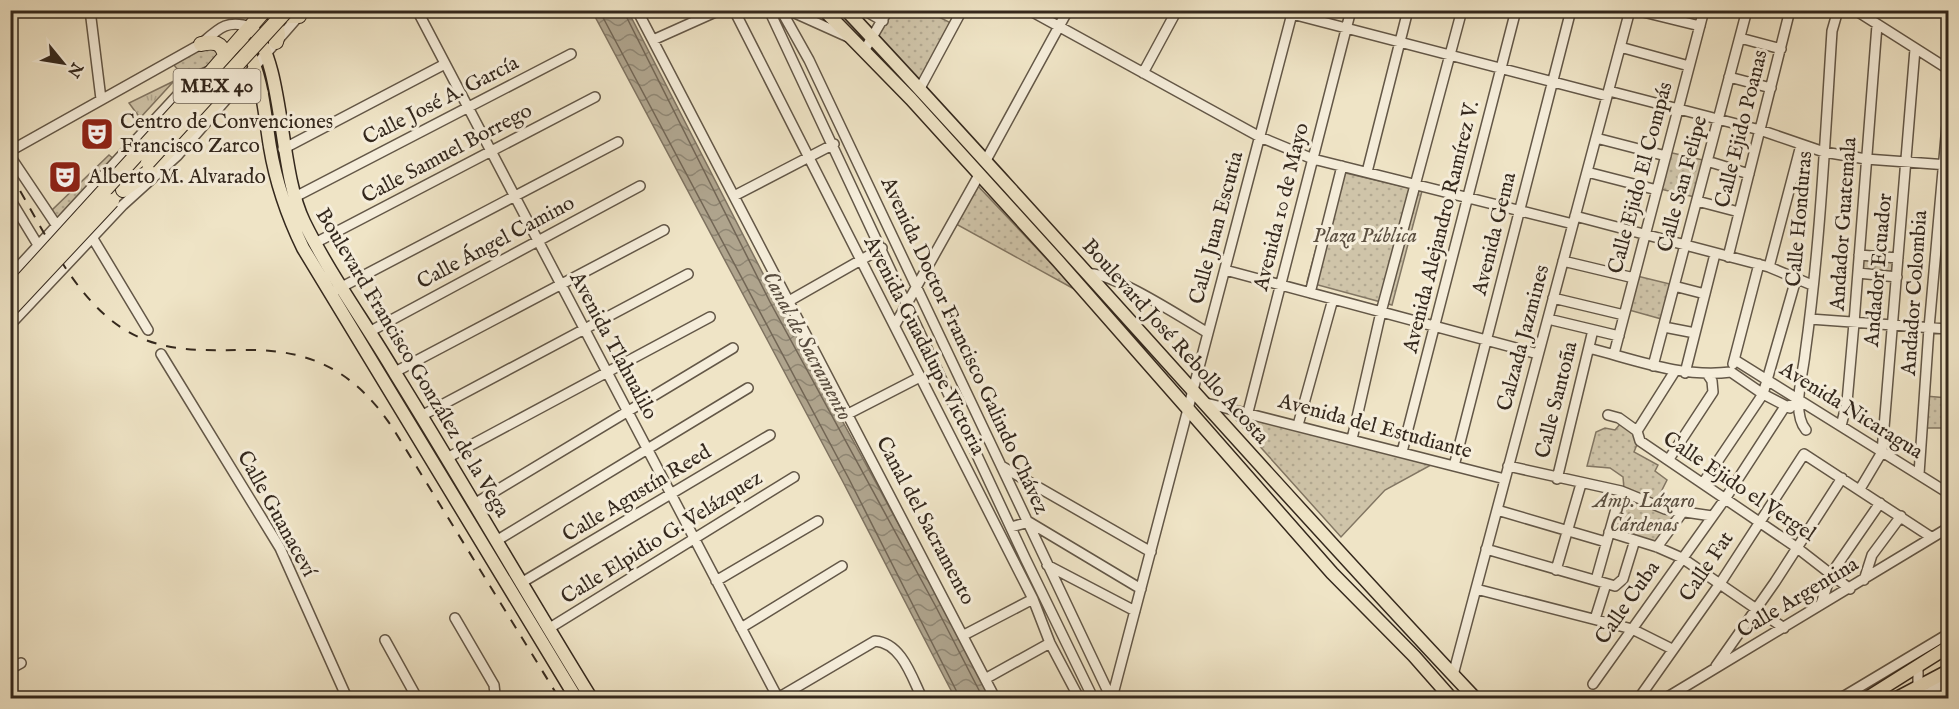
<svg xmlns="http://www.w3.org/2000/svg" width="1959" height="709" viewBox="0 0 1959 709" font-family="'IM FELL English',serif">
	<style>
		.grass { fill: url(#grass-tufts); stroke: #827663; stroke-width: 1.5 }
		.park { fill: url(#park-dots); stroke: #827663; stroke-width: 1.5 }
		.water { fill: url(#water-waves); stroke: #7e7260; stroke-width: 1.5 }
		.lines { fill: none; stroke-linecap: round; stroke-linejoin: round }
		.shore { stroke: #726655; stroke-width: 1.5 }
		.minor-casing { stroke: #635747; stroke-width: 12 }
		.major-casing { stroke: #34281d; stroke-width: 15 }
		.highway-casing { stroke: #34281d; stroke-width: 16 }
		.minor { stroke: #f5edda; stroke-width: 9 }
		.major { stroke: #efe4c6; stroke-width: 12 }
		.highway { stroke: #efe4c6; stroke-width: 14 }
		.rail { stroke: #34281d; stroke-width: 2; stroke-dasharray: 10 10; stroke-linecap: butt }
		.highway-bridge-casing { stroke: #34281d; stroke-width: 16; stroke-linecap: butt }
		.highway-bridge { stroke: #efe4c6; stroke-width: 14 }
		.labels { text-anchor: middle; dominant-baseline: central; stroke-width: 6; stroke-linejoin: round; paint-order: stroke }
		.shield { fill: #f5edda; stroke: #6e6356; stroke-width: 1.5 }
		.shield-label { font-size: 20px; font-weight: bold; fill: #34281d }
		.street-label { font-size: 21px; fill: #34281d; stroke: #f5edda }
		.poi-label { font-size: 21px; fill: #34281d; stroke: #f5edda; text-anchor: start }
		.park-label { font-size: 21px; font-style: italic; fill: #5b4f40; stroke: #f5edda }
		.water-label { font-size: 22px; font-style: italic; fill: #594d3f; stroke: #f5edda }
	</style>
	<defs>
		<pattern id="grass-tufts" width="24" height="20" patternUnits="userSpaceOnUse" patternTransform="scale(1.5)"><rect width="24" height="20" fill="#cfc4a9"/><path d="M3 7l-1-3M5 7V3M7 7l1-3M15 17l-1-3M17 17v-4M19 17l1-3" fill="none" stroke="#b2a891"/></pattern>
		<pattern id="park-dots" width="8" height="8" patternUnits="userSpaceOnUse" patternTransform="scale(1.5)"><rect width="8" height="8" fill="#cfc4a9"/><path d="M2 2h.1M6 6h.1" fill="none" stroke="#b2a891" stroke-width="1.8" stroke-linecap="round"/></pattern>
		<pattern id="water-waves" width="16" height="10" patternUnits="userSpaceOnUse" patternTransform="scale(1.5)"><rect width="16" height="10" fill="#afa48d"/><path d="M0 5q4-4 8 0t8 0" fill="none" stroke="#8f8673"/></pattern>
	</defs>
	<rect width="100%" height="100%" fill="#efe4c6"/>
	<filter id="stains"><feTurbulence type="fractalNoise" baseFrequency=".00333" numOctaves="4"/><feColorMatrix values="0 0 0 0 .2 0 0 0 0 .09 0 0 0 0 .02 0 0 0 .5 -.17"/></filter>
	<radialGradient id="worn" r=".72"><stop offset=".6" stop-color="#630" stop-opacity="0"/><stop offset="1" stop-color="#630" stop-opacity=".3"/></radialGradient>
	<path class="grass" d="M174,81L140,118L129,103Z"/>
	<path class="park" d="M891,11H927L953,24L918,88L874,40Z
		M213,44L222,56L187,82L174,65L202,45Z
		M1668,152L1703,160L1695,197L1660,189Z
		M109,155L115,160L56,223L50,212Z
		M1337,171L1422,191L1392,305L1307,282Z
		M978,186L1076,290L956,224Z
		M1859,255L1898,258L1897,277L1858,273Z
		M1637,276L1674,285L1665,320L1629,310Z
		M1925,396L1948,398V428H1923Z
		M1229,412L1431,465L1385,490L1341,537Z
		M1621,423L1634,433L1638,442L1634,452L1658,465L1655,471L1667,480L1661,492L1676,501V516L1656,544L1612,531L1624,489L1623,477L1610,468L1587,466L1596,432L1605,428L1615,430Z"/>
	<path class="water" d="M592,11H628L776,299L942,604L990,698H955L843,482Z"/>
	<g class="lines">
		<path class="shore" d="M599,10L849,479L960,698
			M623,10L770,302L936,607L983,698"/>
		<defs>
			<path id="minor" d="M90,10L101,99
				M417,10L778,698
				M637,10L995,698
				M734,10L1033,599L1050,643L1079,698
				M769,10L1025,558L1093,698
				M781,10L809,60L1111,698
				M788,10L848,37
				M864,10L883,21
				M1029,10L1260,137L1313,159L1573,224
				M1635,10L1700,26
				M1855,10L1948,69
				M1292,14L1607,96
				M1740,38L1781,49
				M653,40L720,10
				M1620,47L1689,66
				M864,51L888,10
				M1143,73L1177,10
				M1729,77L1771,88
				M919,90L962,10
				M1609,91L1760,130L1824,152L1866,159L1948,165
				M1596,138L1666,156
				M283,149L445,64
				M10,151L201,44C219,28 227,19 251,27
				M10,156L59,229
				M1707,161L1749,174
				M985,162L1068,10
				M1367,172L1408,10
				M1587,172L1657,190
				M734,196L834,144
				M295,197L571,54
				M10,199L38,245
				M1697,201L1739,212
				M1575,216L1769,267L1812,285
				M92,237L148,330
				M315,243L595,97
				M1859,255L1898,258
				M1728,257L1790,10
				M1563,261L1634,278
				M1769,267L1801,145
				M1225,270L1538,354
				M1858,273L1897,277
				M1088,274C1109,270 1186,320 1208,333
				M10,276L184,88L198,76L209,71
				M1674,286L1705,294
				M336,290L618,142
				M1310,293L1342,166
				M1553,298L1624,315
				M789,301L882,248
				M1548,319L1619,336
				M1810,319L1948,329
				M10,325L123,205L177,156L304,10
				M895,325L979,175
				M1664,327L1695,333
				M369,332L640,186
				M1589,348C1636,360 1681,378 1731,372
				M161,354L280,548L347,698
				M1614,354L1704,10
				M1735,360L1948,493
				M1733,364L1759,264
				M1653,366L1747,10
				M1675,371L1637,431L1640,441L1796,547L1850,589
				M395,372L664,230
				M1731,372L1763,394L1790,408
				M1685,373L1715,254
				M1202,402L1505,479
				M1248,412L1351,10
				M848,414L920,377
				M1608,415L1619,418L1637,431
				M421,416L688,274
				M1298,425L1333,299
				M1841,426L1847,402L1854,323L1877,25
				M1806,430C1791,412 1803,375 1805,354C1820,248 1825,139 1832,31L1838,10
				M1352,439L1381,312L1462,10
				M1402,452L1516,10
				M447,458L710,317
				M1669,459L1713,392L1712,381L1708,375
				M1454,466L1571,10
				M1508,466L1621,491L1665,509L1712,516
				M1003,467L1151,552
				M1919,474L1929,328L1948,114
				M1557,479L1593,330
				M1703,483L1763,394L1796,279
				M1860,489L1882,452L1915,49
				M474,504L733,348
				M1497,510L1606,542
				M1011,527L1029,522L1141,589
				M1609,532L1657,547L1682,558L1784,628
				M496,541L748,388
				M1657,547L1682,513
				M1486,549L1615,586L1623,579L1635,540
				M1047,565L1135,611
				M1556,570L1581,484
				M1596,580L1621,491
				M1864,580L1872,555L1901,516
				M716,581L818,521
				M521,583L770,435
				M1476,589L1632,629L1672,649
				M1821,604L1831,574L1880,503
				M455,618L494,685L495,694L491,698
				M1595,619L1606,584
				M741,628L842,566
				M548,629L794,477
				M964,635L1033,599
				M385,640L417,698
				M1918,665V686L1928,698
				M1716,666L1775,582L1842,478
				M10,669L21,663
				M1453,675L1630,10
				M985,679L1050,643
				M1593,684L1725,499L1784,408L1799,401
				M1922,697L1948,680
				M778,698L875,641C902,643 912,678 922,698
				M1112,698L1293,10
				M1639,698L1721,582L1804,454L1931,537
				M1666,698L1948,528
				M1841,698L1948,634"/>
			<path id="major" d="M824,10L911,99L1058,261L1332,573L1414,656L1451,698
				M846,10C1059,237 1262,473 1475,698
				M251,27C285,65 278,169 304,222C330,275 365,322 395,373C462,481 525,591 591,698
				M245,45C263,77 264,111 270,147C276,183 287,215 303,248L576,698
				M240,81L252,84L262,93
				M1867,698L1948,647
				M1897,698L1948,671"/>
			<path id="highway" d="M284,10L289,16H299
				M274,12L278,34L276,42
				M201,44C214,41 222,42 225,56
				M192,94L265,10
				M123,190L147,173L216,102L227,96"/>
		</defs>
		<use href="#minor" class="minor-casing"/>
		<use href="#major" class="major-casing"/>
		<use href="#highway" class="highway-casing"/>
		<use href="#minor" class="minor"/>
		<use href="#major" class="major"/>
		<use href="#highway" class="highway"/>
		<path class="rail" d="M10,174C41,224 72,296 122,328C162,354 205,350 250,350C316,350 358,375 394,430L559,698"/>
		<defs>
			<path id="highway-bridge" d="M148,162L287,10
				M10,294L192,94
				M10,310L112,201"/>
		</defs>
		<use href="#highway-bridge" class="highway-bridge-casing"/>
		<use href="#highway-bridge" class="highway-bridge"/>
	</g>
	<defs>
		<symbol id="theatre-square" viewBox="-11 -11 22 22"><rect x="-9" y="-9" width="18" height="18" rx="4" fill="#8f2418" stroke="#f5edda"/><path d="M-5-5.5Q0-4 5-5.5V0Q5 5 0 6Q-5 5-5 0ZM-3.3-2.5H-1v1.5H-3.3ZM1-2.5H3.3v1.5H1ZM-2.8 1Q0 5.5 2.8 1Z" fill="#fff"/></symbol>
	</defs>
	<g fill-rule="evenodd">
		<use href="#theatre-square" x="78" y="115" width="38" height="38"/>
		<use href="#theatre-square" x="46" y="158" width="38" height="38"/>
	</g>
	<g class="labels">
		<rect class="shield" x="173.5" y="69" width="87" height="34" rx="4.5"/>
		<g class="shield-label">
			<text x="217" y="86">MEX 40</text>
		</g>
		<g class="street-label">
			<text transform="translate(441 101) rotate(-27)">Calle José A. García</text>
			<text transform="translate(1742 129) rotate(-76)">Calle Ejido Poanas</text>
			<text transform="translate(447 154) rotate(-28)">Calle Samuel Borrego</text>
			<text transform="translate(1641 178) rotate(-75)">Calle Ejido El Compás</text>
			<text transform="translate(1683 184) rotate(-75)">Calle San Felipe</text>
			<text transform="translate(1282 207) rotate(-76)">Avenida 10 de Mayo</text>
			<text transform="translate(1800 219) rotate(-85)">Calle Honduras</text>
			<text transform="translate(1844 224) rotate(-86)">Andador Guatemala</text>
			<text transform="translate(1442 227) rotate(-76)">Avenida Alejandro Ramírez V.</text>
			<text transform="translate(1217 228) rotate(-75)">Calle Juan Escutia</text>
			<text transform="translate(1495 234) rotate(-76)">Avenida Gema</text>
			<text transform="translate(496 243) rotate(-28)">Calle Ángel Camino</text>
			<text transform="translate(1879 270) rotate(-85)">Andador Ecuador</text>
			<text transform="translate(1915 293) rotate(-86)">Andador Colombia</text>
			<text transform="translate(1524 338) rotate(-75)">Calzada Jazmines</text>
			<text transform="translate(1175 342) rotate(48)">Boulevard José Rebollo Acosta</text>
			<text transform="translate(613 346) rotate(62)">Avenida Tlahualilo</text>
			<text transform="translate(924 346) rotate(63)">Avenida Guadalupe Victoria</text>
			<text transform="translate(964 346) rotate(65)">Avenida Doctor Francisco Galindo Chávez</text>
			<text transform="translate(412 363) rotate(59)">Boulevard Francisco González de la Vega</text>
			<text transform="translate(1557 400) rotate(-76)">Calle Santoña</text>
			<text transform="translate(1851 411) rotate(32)">Avenida Nicaragua</text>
			<text transform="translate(1375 427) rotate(15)">Avenida del Estudiante</text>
			<text transform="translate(1739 487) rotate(34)">Calle Ejido el Vergel</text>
			<text transform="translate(637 494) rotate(-31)">Calle Agustín Reed</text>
			<text transform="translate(276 514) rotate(61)">Calle Guanaceví</text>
			<text transform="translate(925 521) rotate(62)">Canal del Sacramento</text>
			<text transform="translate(662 538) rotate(-32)">Calle Elpidio G. Velázquez</text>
			<text transform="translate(1707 567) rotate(-56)">Calle Fat</text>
			<text transform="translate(1798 598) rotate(-31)">Calle Argentina</text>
			<text transform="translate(1628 603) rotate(-55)">Calle Cuba</text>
		</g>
		<g class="poi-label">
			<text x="120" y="122">Centro de Convenciones<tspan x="120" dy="24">Francisco Zarco</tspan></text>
			<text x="88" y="177">Alberto M. Alvarado</text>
		</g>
		<g class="park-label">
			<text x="1365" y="236">Plaza Pública</text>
			<text x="1644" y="501">Amp. Lázaro<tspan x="1644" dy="24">Cárdenas</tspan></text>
		</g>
		<g class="water-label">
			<text transform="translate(807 346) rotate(62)">Canal de Sacramento</text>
		</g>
	</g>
	<rect width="1959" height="709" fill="none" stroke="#efe4c6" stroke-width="36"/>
	<rect x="12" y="12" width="1935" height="685" fill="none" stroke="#34281d" stroke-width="3"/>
	<rect x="18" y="18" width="1923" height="673" fill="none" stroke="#34281d" stroke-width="1.5"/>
	<g transform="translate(63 63) rotate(120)" stroke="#f5edda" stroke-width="4.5" paint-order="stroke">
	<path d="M0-4.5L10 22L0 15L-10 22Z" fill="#34281d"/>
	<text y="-9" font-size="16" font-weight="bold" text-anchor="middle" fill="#34281d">N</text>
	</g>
	<rect width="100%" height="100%" filter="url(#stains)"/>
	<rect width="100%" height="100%" fill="url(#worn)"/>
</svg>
